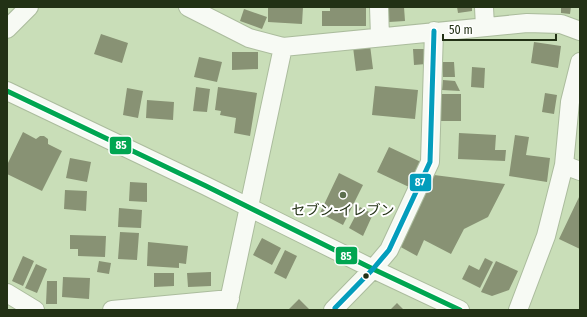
<svg xmlns="http://www.w3.org/2000/svg" width="587" height="317" viewBox="0 0 587 317" font-family="'Fira Sans Condensed','Noto Sans JP',sans-serif">
	<style>
		.building { fill: #889274 }
		.lines { fill: none; stroke-linecap: round; stroke-linejoin: round }
		.minor-casing { stroke: #abbc9d; stroke-width: 20 }
		.minor { stroke: #f7faf4; stroke-width: 18 }
		.bus-1-casing { stroke: #fff; stroke-width: 8 }
		.bus-2-casing { stroke: #fff; stroke-width: 8 }
		.bus-1 { stroke: #00a651; stroke-width: 5 }
		.bus-2 { stroke: #039dbc; stroke-width: 5 }
		.poi-dot { fill: #5c6e4e; stroke: #fff; stroke-width: 1.5 }
		.bus-dot { fill: #223115; stroke: #fff; stroke-width: 1.5 }
		.labels { text-anchor: middle; dominant-baseline: central; stroke-width: 4; stroke-linejoin: round; paint-order: stroke }
		.poi-label { font-size: 14px; fill: #223115; stroke: #fff }
		.line-badge { stroke: #fff; stroke-width: 1.5 }
		.badge-label { font-size: 11px; text-anchor: middle; font-weight: bold; fill: #fff }
	</style>
	<rect width="100%" height="100%" fill="#c9deb8"/>
	<path class="building" d="M268,7H303L302,24L268,22Z
		M330,7H366V26H322V11H330Z
		M388,7H404L405,21L389,22Z
		M457,7H472V11L458,13Z
		M561,7H571L570,14L561,13Z
		M244,9L267,17L262,29L240,21Z
		M101,34L128,43L122,63L94,54Z
		M534,42L561,46L558,68L531,63Z
		M370,45L373,69L356,71L353,47Z
		M413,49H425L426,64L414,65Z
		M232,52H258V69L232,70Z
		M199,57L222,62L217,82L194,77Z
		M442,62H454L455,77H443Z
		M472,67L485,68L484,88L471,87Z
		M443,80L455,81L460,91L442,90Z
		M375,86L418,90L415,119L372,115Z
		M196,87L210,89L207,112L193,111Z
		M218,87L257,93L250,136L234,133L236,118L220,115L221,111L215,110Z
		M127,88L143,91L138,118L123,115Z
		M545,93L557,95L554,114L542,112Z
		M441,94H461V121H441Z
		M147,100L174,102L173,120L146,118Z
		M23,132L36,139L40,136H44L48,139V144L62,151L42,191L7,174V165Z
		M459,133L496,135L495,150H506L505,161L458,159Z
		M515,135L529,137L526,155L550,158L547,182L509,176Z
		M389,147L421,162L409,187L377,172Z
		M70,158L91,162L87,182L66,178Z
		M339,173L363,185L343,225L320,213Z
		M434,175L505,184L488,217L464,229L451,254L424,240L417,256L397,245Z
		M130,182L147,183V202L129,201Z
		M65,190L87,191L86,211L64,209Z
		M580,195V249L559,239Z
		M360,207L373,214L363,236L349,228Z
		M119,208L142,210L141,228L118,227Z
		M120,232L139,233L137,260L118,259Z
		M70,235L106,236L105,257L78,256V249H70Z
		M262,238L281,248L272,265L253,255Z
		M148,242L188,246L186,264L179,263V268L147,266Z
		M285,250L297,256L286,279L274,273Z
		M23,256L34,261L23,286L12,281Z
		M485,258L493,262L480,288L462,279L469,265L479,270Z
		M99,261L111,263L109,274L97,272Z
		M496,261L518,271L509,290L492,296L481,292Z
		M36,264L47,269L37,293L25,288Z
		M211,272V286L188,287L187,273Z
		M154,273H174V286L154,287Z
		M63,277L90,278L89,299L62,297Z
		M47,281H57V304H46Z
		M299,299L310,310H288Z
		M397,303L404,310H390Z"/>
	<g class="lines">
		<defs>
			<path id="minor" d="M188,7L249,38L283,47L527,23L561,24L580,31
				M379,7L380,37
				M484,7L485,27
				M7,29L29,7
				M7,91L206,186L373,269L460,310
				M564,165L580,171
				M7,293L35,310
				M112,310L230,299
				M227,310L283,47
				M333,310L373,269L389,250L430,162L434,31
				M518,310L546,236L564,165L570,102L580,62"/>
		</defs>
		<use href="#minor" class="minor-casing"/>
		<use href="#minor" class="minor"/>
		<defs>
			<path id="bus-1" d="M7,91L206,186L373,269L460,310"/>
			<path id="bus-2" d="M335,308L373,269L389,250L430,162L434,31"/>
		</defs>
		<use href="#bus-1" class="bus-1-casing"/>
		<use href="#bus-2" class="bus-2-casing"/>
		<use href="#bus-1" class="bus-1"/>
		<use href="#bus-2" class="bus-2"/>
	</g>
	<circle class="poi-dot" cx="343" cy="195" r="4"/>
	<circle class="bus-dot" cx="366" cy="276" r="3.5"/>
	<g class="labels">
		<g class="poi-label">
			<text x="343" y="210">セブン-イレブン</text>
		</g>
	</g>
	<g class="line-badge">
		<rect x="109" y="136" width="23" height="19" rx="4" fill="#00a651"/>
		<rect x="409" y="173" width="23" height="19" rx="4" fill="#039dbc"/>
		<rect x="335" y="246" width="23" height="19" rx="4" fill="#00a651"/>
	</g>
	<g class="badge-label">
		<text x="121" y="149">85</text>
		<text x="420" y="186">87</text>
		<text x="346" y="260">85</text>
	</g>
	<rect width="587" height="317" fill="none" stroke="#223115" stroke-width="16"/>
	<path d="M443 34v6h113v-6" fill="none" stroke="#223115" stroke-width="2"/>
	<text x="449" y="34" font-size="12" fill="#223115" stroke="#ffffff" stroke-width="3" paint-order="stroke">50 m</text>
</svg>
